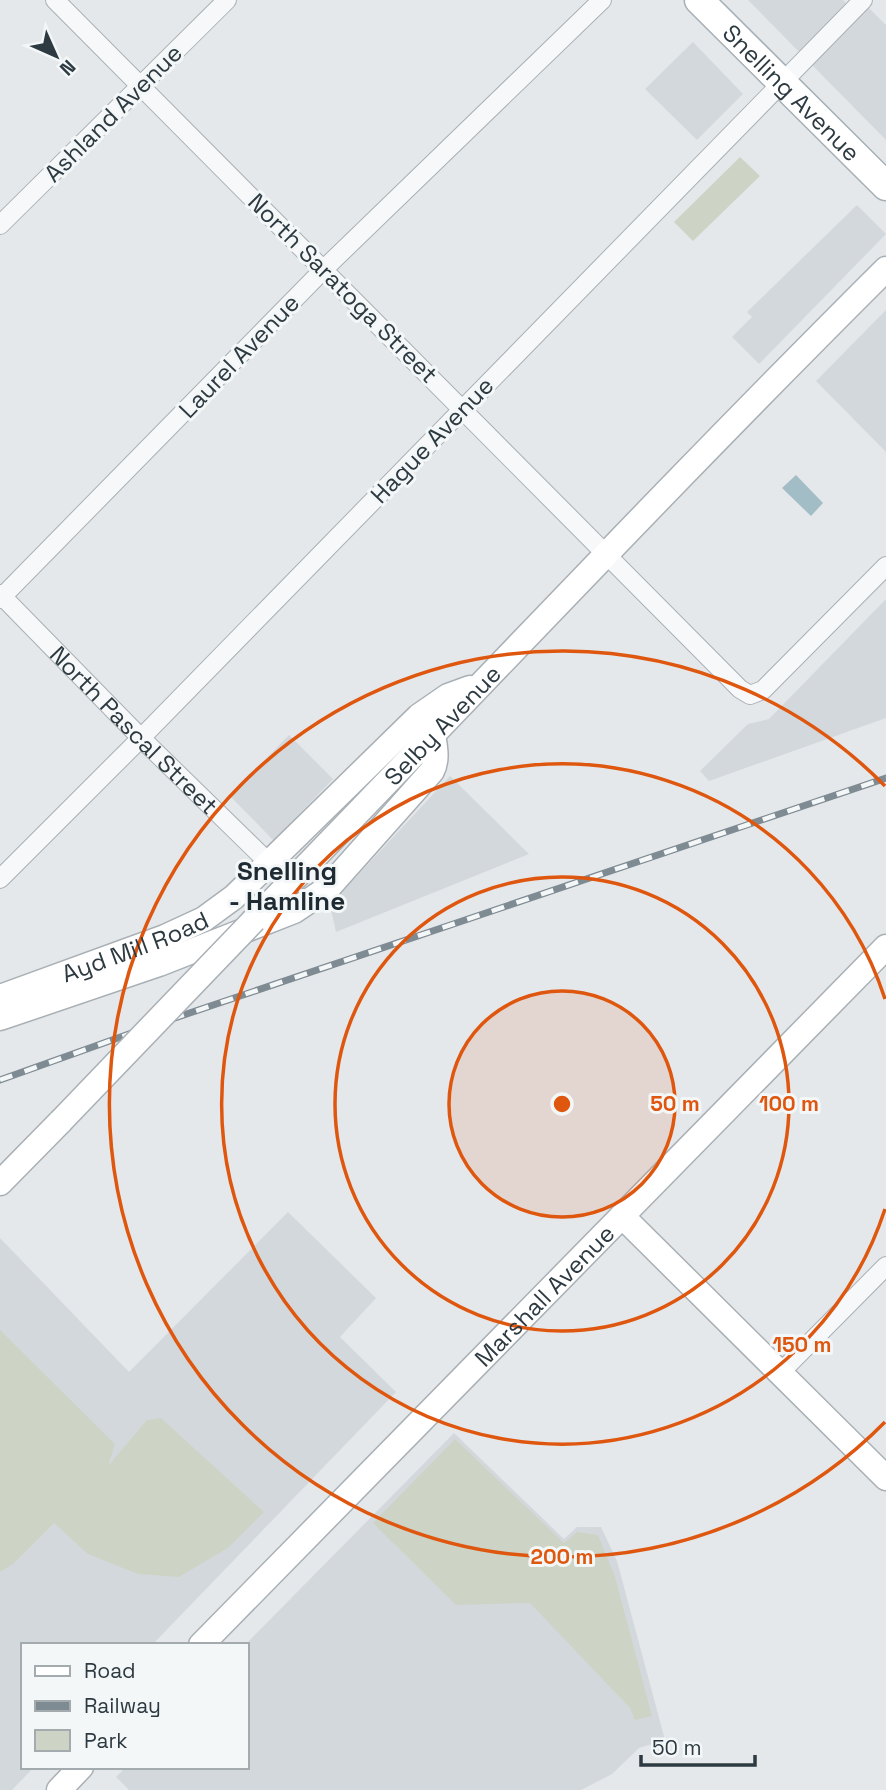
<svg xmlns="http://www.w3.org/2000/svg" width="886" height="1790" viewBox="0 0 886 1790" font-family="'Space Grotesk',sans-serif">
	<style>
		.built { fill: #d3d8dc }
		.green { fill: #cdd4c6 }
		.water { fill: #a3bdc7 }
		.lines { fill: none; stroke-linecap: round; stroke-linejoin: round }
		.street-casing { stroke: #a9b0b5; stroke-width: 20 }
		.secondary-casing { stroke: #a9b0b5; stroke-width: 27 }
		.primary-casing { stroke: #a5afb5; stroke-width: 31 }
		.street { stroke: #f7f8f9; stroke-width: 18 }
		.secondary { stroke: #fff; stroke-width: 24 }
		.primary { stroke: #fff; stroke-width: 28 }
		.rail-casing { stroke: #7f8b93; stroke-width: 7 }
		.rail { stroke: #f4f7f8; stroke-width: 4.5; stroke-dasharray: 13; stroke-linecap: butt }
		.secondary-bridge-casing { stroke: #a9b0b5; stroke-width: 27; stroke-linecap: butt }
		.secondary-bridge { stroke: #fff; stroke-width: 24 }
		.ring { fill: none; stroke: #df570f; stroke-width: 3.5 }
		.labels { text-anchor: middle; dominant-baseline: central; stroke-width: 6; stroke-linejoin: round; paint-order: stroke }
		.street-label { font-size: 24px; fill: #2d3a41; stroke: #f4f7f8 }
		.neighbourhood-label { font-size: 26px; font-weight: bold; fill: #1f2b33; stroke: #f4f7f8 }
		.centre { fill: #df570f; stroke: #f4f7f8; stroke-width: 3.5 }
		.ring-label { font-size: 21px; text-anchor: middle; font-weight: bold; fill: #df570f; stroke: #f4f7f8; stroke-width: 6; stroke-linejoin: round; paint-order: stroke }
	</style>
	<rect width="100%" height="100%" fill="#e4e8eb"/>
	<path class="built" d="M748,0H843L854,11L863,2L886,25V140Z
		M693,42L743,94L697,140L645,89Z
		M857,205L886,234L759,364L732,337L752,317L747,312Z
		M886,310V452L816,381Z
		M886,599V718L709,781L700,771L748,724L769,719Z
		M289,735L333,779L276,838L273,840L230,796Z
		M450,776L529,854L336,932L330,905Z
		M288,1212L376,1298L340,1337L396,1392L152,1645H23V1767H34L12,1790H0V1238L129,1372Z
		M454,1433L564,1539L577,1527H601L617,1561L665,1740L639,1748L612,1774L581,1790H129L116,1777L126,1767H247L245,1645Z"/>
	<path class="green" d="M740,157L760,176L693,241L674,222Z
		M0,1330L115,1444L108,1466L147,1420L161,1418L264,1512L228,1548L179,1577L138,1574L88,1554L54,1523L13,1564L0,1572Z
		M455,1439L564,1543L577,1532L598,1535L615,1577L652,1716L635,1720L630,1708L530,1603L456,1605L373,1523Z"/>
	<path class="water" d="M796,475L823,503L811,516L782,488Z"/>
	<g class="lines">
		<defs>
			<g id="street">
				<path d="M55,0L740,689L750,695L763,690L886,566"/>
				<path d="M0,225L227,0"/>
				<path id="s1" d="M0,594L141,738L269,863"/>
				<path d="M0,599L324,269L602,0"/>
				<path d="M0,879L141,738L863,0"/>
				<path d="M780,1373L886,1266"/>
			</g>
			<g id="secondary">
				<path id="s2" d="M254,920C465,703 672,482 886,269"/>
				<path id="s3" d="M0,997L165,937L204,919L234,897L419,716L448,696L470,688"/>
				<path d="M0,1018L159,964L294,911L328,888L432,771C438,760 435,746 433,735"/>
				<path d="M0,1183L61,1121"/>
				<path d="M622,1216L886,1478"/>
				<path id="s4" d="M201,1645L886,947"/>
				<path d="M59,1790L81,1767"/>
			</g>
			<g id="primary">
				<path id="s5" d="M699,0L886,186"/>
			</g>
		</defs>
		<use href="#street" class="street-casing"/>
		<use href="#secondary" class="secondary-casing"/>
		<use href="#primary" class="primary-casing"/>
		<use href="#street" class="street"/>
		<use href="#secondary" class="secondary"/>
		<use href="#primary" class="primary"/>
		<defs>
			<path id="rail" d="M0,1080L157,1024L886,778"/>
		</defs>
		<use href="#rail" class="rail-casing"/>
		<use href="#rail" class="rail"/>
		<defs>
			<path id="secondary-bridge" d="M61,1121L254,920"/>
		</defs>
		<use href="#secondary-bridge" class="secondary-bridge-casing"/>
		<use href="#secondary-bridge" class="secondary-bridge"/>
	</g>
	<circle cx="562" cy="1104" r="113" fill="#df570f" fill-opacity=".12"/>
	<g class="ring">
		<circle cx="562" cy="1104" r="113"/>
		<circle cx="562" cy="1104" r="227"/>
		<path d="M885 1209A340 340 0 1 1 885 999"/>
		<path d="M885 1422A453 453 0 1 1 885 786"/>
	</g>
	<g class="labels">
		<g class="street-label">
			<text stroke="none"><textPath href="#s5" startOffset="131">Snelling Avenue</textPath></text>
			<text transform="translate(113 113) rotate(-45)">Ashland Avenue</text>
			<text transform="translate(343 288) rotate(45)">North Saratoga Street</text>
			<text transform="translate(239 356) rotate(-46)">Laurel Avenue</text>
			<text transform="translate(432 440) rotate(-46)">Hague Avenue</text>
			<text stroke="none"><textPath href="#s2" startOffset="271">Selby Avenue</textPath></text>
			<text stroke="none"><textPath href="#s1" startOffset="191">North Pascal Street</textPath></text>
			<text stroke="none"><textPath href="#s3" startOffset="144">Ayd Mill Road</textPath></text>
			<text stroke="none"><textPath href="#s4" startOffset="490">Marshall Avenue</textPath></text>
		</g>
		<g class="neighbourhood-label">
			<text x="287" y="871">Snelling<tspan x="287" dy="30">- Hamline</tspan></text>
		</g>
	</g>
	<circle cx="562" cy="1104" r="10" class="centre"/>
	<g class="ring-label">
		<text x="675" y="1111">50 m</text>
		<text x="789" y="1111">100 m</text>
		<text x="802" y="1352">150 m</text>
		<text x="562" y="1564">200 m</text>
	</g>
	<rect x="21" y="1643" width="228" height="126" fill="#f4f7f8" stroke="#a4abaf" stroke-width="2"/>
	<rect x="35" y="1666" width="35" height="10" fill="#ffffff" stroke="#a4abaf" stroke-width="2"/>
	<text x="84" y="1678" font-size="21" fill="#2d3a41">Road</text>
	<rect x="35" y="1701" width="35" height="10" fill="#7f8b93" stroke="#a4abaf" stroke-width="2"/>
	<text x="84" y="1713" font-size="21" fill="#2d3a41">Railway</text>
	<rect x="35" y="1730" width="35" height="21" fill="#cdd4c6" stroke="#a4abaf" stroke-width="2"/>
	<text x="84" y="1748" font-size="21" fill="#2d3a41">Park</text>
	<g transform="translate(56 56) rotate(135)" stroke="#f4f7f8" stroke-width="5" paint-order="stroke">
	<path d="M0-5L12 26L0 18L-12 26Z" fill="#2d3a41"/>
	<text y="-10" font-size="19" font-weight="bold" text-anchor="middle" fill="#2d3a41">N</text>
	</g>
	<path d="M641 1755v10h114v-10" fill="none" stroke="#2d3a41" stroke-width="3.5"/>
	<text x="652" y="1755" font-size="21" fill="#2d3a41" stroke="#f4f7f8" stroke-width="5" paint-order="stroke">50 m</text>
</svg>
